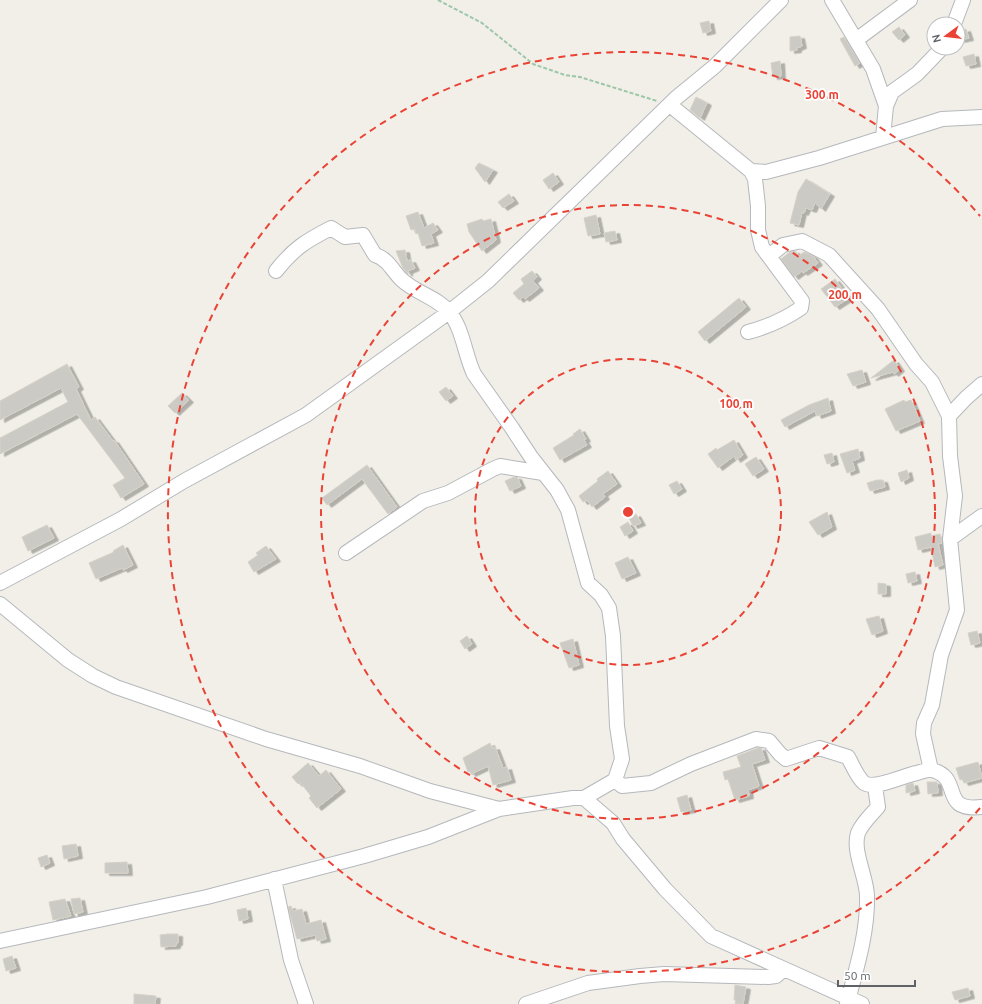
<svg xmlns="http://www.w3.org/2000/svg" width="982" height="1004" viewBox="0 0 982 1004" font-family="Ubuntu,sans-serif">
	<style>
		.building { fill: #cccac5; stroke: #d6d1c6; filter: url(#shadow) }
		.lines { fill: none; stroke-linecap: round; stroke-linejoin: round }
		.minor-casing { stroke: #b5b8bc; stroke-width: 16 }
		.path { stroke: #9cc7a9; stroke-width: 2; stroke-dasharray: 4 2; stroke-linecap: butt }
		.minor { stroke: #fff; stroke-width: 14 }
		.ring { fill: none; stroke: #ea4335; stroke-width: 2; stroke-dasharray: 7 5 }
		.centre { fill: #ea4335; stroke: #fff; stroke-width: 2 }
		.ring-label { font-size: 12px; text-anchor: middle; font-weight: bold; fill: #ea4335; stroke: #fff; stroke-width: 3.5; stroke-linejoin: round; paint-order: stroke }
	</style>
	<defs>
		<filter id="shadow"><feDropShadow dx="4.5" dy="2.5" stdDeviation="0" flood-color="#0004"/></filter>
	</defs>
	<rect width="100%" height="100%" fill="#f1efe8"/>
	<path class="building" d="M709,21L711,31L703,33L700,23Z
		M899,27L905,35L899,40L892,32Z
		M966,29L969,38L960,40L958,31Z
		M800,36L802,46L797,48V50L790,51V37Z
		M844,37L860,63L855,66L840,39Z
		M974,54L976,64L966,66L963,57Z
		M780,61L781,76L773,77L771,63Z
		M696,97L707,103L700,118L690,110Z
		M479,163L493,170L485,182L475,168Z
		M553,173L559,182L549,189L543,180Z
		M806,179L830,194L821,209L815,203L812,210L806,208L804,213L802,212L799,225L790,223L798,192Z
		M509,194L514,201L503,208L498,202Z
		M418,212L424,228L433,223L438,230L431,234L434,243L422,246L418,233L416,234L415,229L411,230L406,216Z
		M596,215L600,234L588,236L584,218Z
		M482,219L483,221L491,219L496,240L482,251L469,232L467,224Z
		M615,231L617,240L606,242L604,233Z
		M405,250L407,261L411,260L415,268L408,271V274L403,268L396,251Z
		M795,251L799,256L804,252L813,256L818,263L803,273L802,271L794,277L781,259L790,252Z
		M532,271L537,277L533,281L539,288L525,299L523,297L519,300L513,293L524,284L521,279Z
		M835,279L849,298L835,307L821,289Z
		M739,298L746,307L705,341L698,332Z
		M894,360L900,369L894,374L893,372L871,378Z
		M67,364L79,387L76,389L91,420L95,417L113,441L114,440L144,484L121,498L113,485L125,478L77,414L0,454V438L68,402L61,388L0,420V401Z
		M862,370L866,382L853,386L847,374Z
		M446,387L453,396L446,401L439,392Z
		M182,393L189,400L175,413L168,406Z
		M828,398L831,411L817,416L815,411L785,427L781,420L809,405Z
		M904,400L905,402L911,400L920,421L896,431L885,409Z
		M580,429L586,439L584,440L587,445L560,460L553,448L574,435L573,434Z
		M734,440L743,455L736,460L734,456L718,468L708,454L716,448L717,450Z
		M858,449L860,458L852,461L855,470L847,473L840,454Z
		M832,453L834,462L827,464L824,455Z
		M756,457L764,469L753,476L745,464Z
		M367,465L397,507L388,514L362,479L327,505L322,498Z
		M907,470L909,478L901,482L898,473Z
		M608,471L617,484L603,494L605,497L592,507L587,500L583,502L579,496L598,481L597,479Z
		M514,477H517L521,486L510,491L505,481Z
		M877,480H883L885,487L870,491L867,483Z
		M677,481L682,489L674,494L669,485Z
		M827,512L832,527L818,535L809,522Z
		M636,514L641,523L633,526L629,518Z
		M628,522L633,531L625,536L620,527Z
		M47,525L54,538L28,551L22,537Z
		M931,533V536L940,534L942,543L938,544L943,565L935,567L931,547L918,550L915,537Z
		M123,545L133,565L123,570L122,568L96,579L89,563L114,552L113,551Z
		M266,546L276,559L254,572L248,562L258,555L256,553Z
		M628,557L636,573L622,579L615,563Z
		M915,572L917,581L908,583L906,574Z
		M878,583L886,584V594H878Z
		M879,616L883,631L872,635L866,619Z
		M977,631L980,643L971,645L968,633Z
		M467,636L472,644L465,649L460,641Z
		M573,639L579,665L569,668L560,643Z
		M490,743L492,748L495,747L503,768L507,767L511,780L493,785L488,766L471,774L470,771L468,772L463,758Z
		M758,748H761L765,760L752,764L759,786L748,790L749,796L735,800L728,779L725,780L723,772L741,767L737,756Z
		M978,762L982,778L964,783L962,779L960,780L956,768Z
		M308,763L319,776L326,770L341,789L317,808L309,798L311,796L300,782L298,784L292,777Z
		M927,782H937L938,793L928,794Z
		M913,783L915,791L906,793V785Z
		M687,795L691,810L681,812L677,798Z
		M76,844L78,856L64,859L62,846Z
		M47,855L50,863L41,867L38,858Z
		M127,862L128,873H105V863Z
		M80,898L83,912L74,914L71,899Z
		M65,899L71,916L53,920L49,902Z
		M291,906L293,911L302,909L306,924L321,920L326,939L317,941L315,935L297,939L288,907Z
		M246,908L248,919L239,921L237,910Z
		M168,934H178V943H176V946L161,947L160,935Z
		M12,956L16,968L6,971L3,959Z
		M735,985L746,987L743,1004H735L736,1000H734Z
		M968,988L970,996L955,1000L952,992Z
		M134,994L156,996L155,1004H134Z"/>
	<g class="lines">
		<defs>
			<path id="minor" d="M832,0L873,69L886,106L883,137
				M954,24L963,0
				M856,40L910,0
				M670,105L751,171L766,172L819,158L942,119L982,117
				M886,106L892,92L917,74L942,48
				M769,256L783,245L802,241L829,255L878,309L916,364L932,382L949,416L950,456L955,496L950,539L957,610L941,655L932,705L924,723L923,734L931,770
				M276,271C294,248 306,241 331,228L345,237L363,235L375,255C388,259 392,270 401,279C415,293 437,297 449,312C463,328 465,356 474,374L512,428L531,457L557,490L568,510L588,583L601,595L609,608L613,636L617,726L622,759L615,780L584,798
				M748,332C767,327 785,319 801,308L802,301L762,247L758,230V206L755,179L751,171
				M949,416L966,398L982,384
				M950,539L982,516
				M346,553L423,501L448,493L493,469L500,466L543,473
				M0,583L121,519L184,481L306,415L449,312L488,281L676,98L715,66L781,0
				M0,604L68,660L93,676L116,687L266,739L360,766L430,791L499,809L573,798H584L613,823L623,839L665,889L711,936L862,1004
				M615,780L622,786L651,783L691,764L756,739L769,741L780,754L786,759L819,748L848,757C852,764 857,777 864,783C875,790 904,775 917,773C921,772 928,769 932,770C964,778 938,812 982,807
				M274,879L291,960L306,1004
				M0,941L207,897L364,856L428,837L499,809
				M526,1004L588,983L640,976L664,974L768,977L776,976L784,969
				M847,1004C856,970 868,932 867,896C867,878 852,851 858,833C862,823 871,815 878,807L875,786"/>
		</defs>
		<use href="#minor" class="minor-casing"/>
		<path class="path" d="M438,0L482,23L533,64L565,75L580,77L657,101"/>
		<use href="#minor" class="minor"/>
	</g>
	<g class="ring">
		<circle cx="628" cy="512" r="153"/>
		<circle cx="628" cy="512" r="307"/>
		<path d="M980 808A460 460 0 1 1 980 216"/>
	</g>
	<circle cx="628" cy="512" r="6" class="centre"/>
	<g class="ring-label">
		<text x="822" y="99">300 m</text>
		<text x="845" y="299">200 m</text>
		<text x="736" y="408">100 m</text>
	</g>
	<g transform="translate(946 36) rotate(255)"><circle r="19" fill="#ffffff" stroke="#bfc1c3"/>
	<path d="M0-3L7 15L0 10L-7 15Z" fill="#ea4335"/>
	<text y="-6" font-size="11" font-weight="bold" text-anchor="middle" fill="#5f6368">N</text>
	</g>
	<path d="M838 980v6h77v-6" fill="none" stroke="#5f6368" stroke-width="2"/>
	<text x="844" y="980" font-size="12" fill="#5f6368" stroke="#ffffff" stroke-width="3" paint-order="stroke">50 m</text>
</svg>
